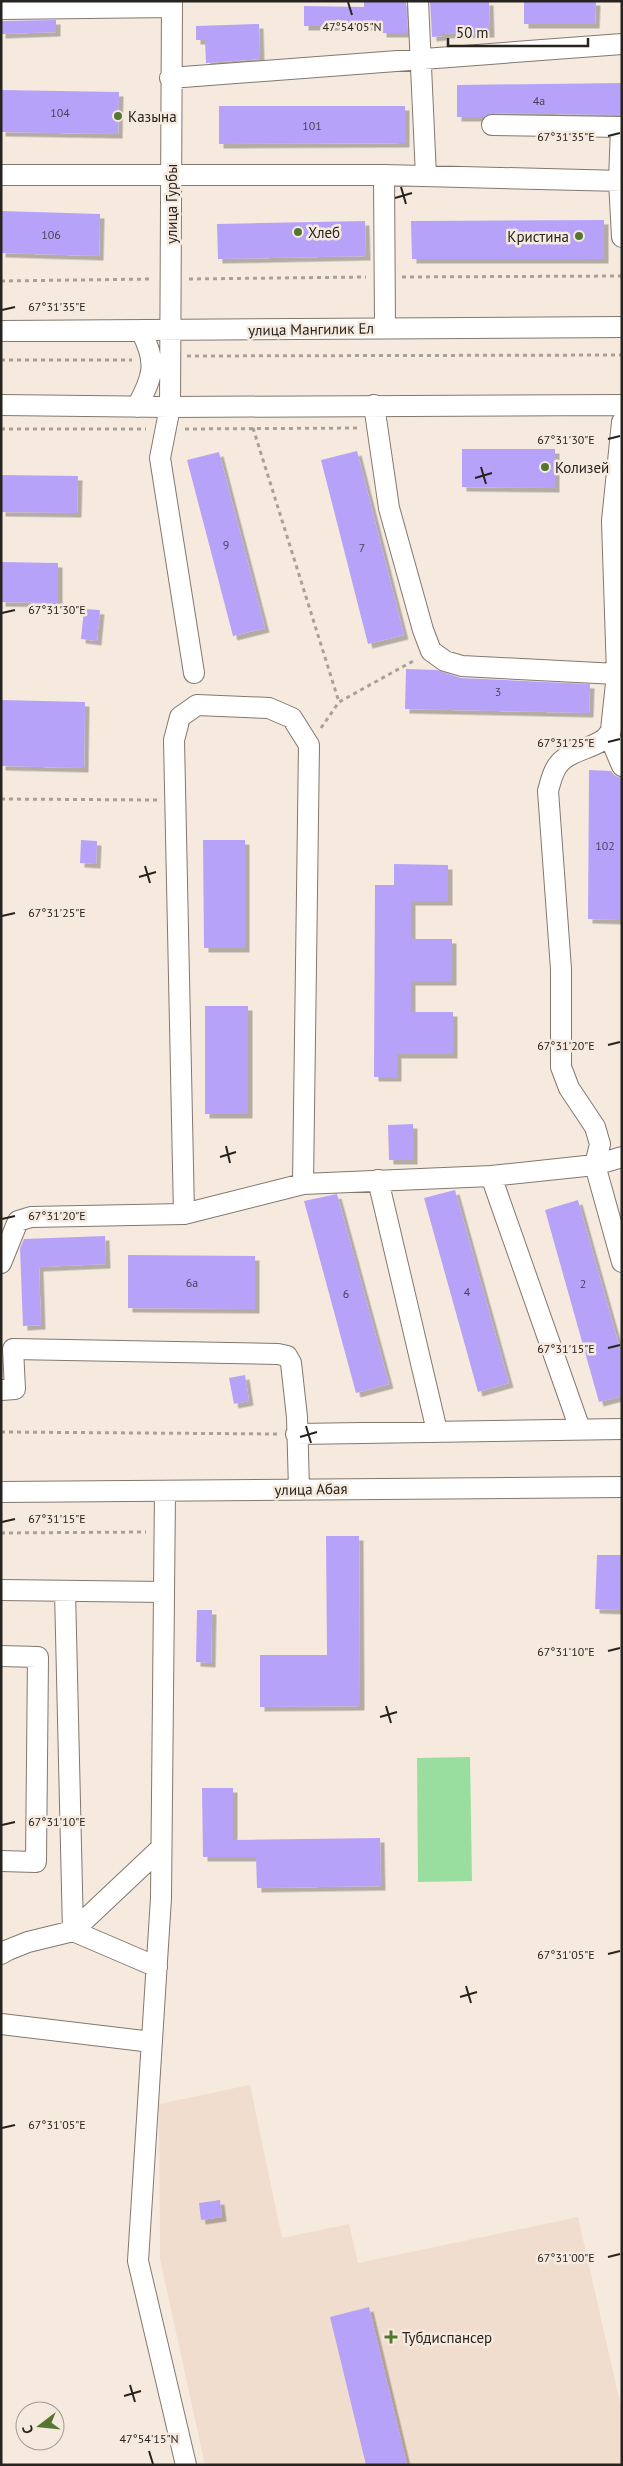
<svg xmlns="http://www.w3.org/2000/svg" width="623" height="2466" viewBox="0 0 623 2466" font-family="'PT Sans',sans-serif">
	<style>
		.built { fill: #f0ddcd }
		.green { fill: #9ade9f }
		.building { fill: #b7a2fa; filter: url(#shadow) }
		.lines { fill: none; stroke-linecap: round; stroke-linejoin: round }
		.minor-casing { stroke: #83786e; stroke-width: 22 }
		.path { stroke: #a9a098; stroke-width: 3; stroke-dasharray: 4 4; stroke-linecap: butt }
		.minor { stroke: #fff; stroke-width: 20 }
		.ticks { fill: none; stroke: #27231f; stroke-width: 2 }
		.poi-dot { fill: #55762e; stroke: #f6eadf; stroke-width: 2 }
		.labels { text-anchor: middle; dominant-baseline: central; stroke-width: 5; stroke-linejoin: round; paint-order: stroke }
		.number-label { font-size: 12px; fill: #4b4356 }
		.poi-label { font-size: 15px; fill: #27231f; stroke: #f6eadf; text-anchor: start }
		.street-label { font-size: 15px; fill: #27231f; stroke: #f6eadf }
		.ticks-label { font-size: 12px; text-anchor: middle; fill: #27231f; stroke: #f6eadf; stroke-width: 5; stroke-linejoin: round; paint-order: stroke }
	</style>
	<defs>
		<filter id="shadow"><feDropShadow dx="4.5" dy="4.5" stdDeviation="0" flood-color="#0004"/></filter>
	</defs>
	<rect width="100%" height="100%" fill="#f6eadf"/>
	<path class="built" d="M250,2085L282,2238L349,2224L358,2263L578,2217L622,2411V2465H205L160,2259L159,2104Z"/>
	<path class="green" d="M470,1757L472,1881L418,1882L417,1758Z"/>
	<path class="building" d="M364,1H406L408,33H382V26H304V6L364,7Z
		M430,1H489L490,33L442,34V36L432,37Z
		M524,1H596L595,24H524Z
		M56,20V32L1,34V21Z
		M259,24L260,59L206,63L205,40H196V26Z
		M622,83V115L492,113L484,117H457V85Z
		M1,90L119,92L118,134L1,132Z
		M219,106H405V143L219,144Z
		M1,211L100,214L99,256L1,253Z
		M604,220V259H412L411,221Z
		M365,221L366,256L218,259L217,224Z
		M462,449H555V488L462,487Z
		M357,451L404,635L368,644L321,460Z
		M219,452L265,628L233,636L187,460Z
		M1,475L78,476L77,513L1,512Z
		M1,562L58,563V603L1,602Z
		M84,609L100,610L97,641L81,639Z
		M406,669L437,670L461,678L590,684L589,713L405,709Z
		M1,700L85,702L84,768L1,766Z
		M589,770L611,771L615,776L622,778V920L588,919Z
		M81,840L97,841L96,864L80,863Z
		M203,840H245V948H204Z
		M394,864L448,865V901H411V939H452V981H411V1012H453V1054H397V1077H374L375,885H394Z
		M205,1006H248V1114H205Z
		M413,1124V1160H389L388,1125Z
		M455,1190L509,1383L478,1392L424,1198Z
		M337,1194L389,1384L356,1393L304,1201Z
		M578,1200L622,1356V1396L599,1402L545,1210Z
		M105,1236L106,1264L39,1267L41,1325L23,1326L20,1248L24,1239Z
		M128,1255L255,1256V1309L128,1308Z
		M245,1375L249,1401L234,1404L229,1378Z
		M326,1536H359L360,1706L260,1707V1655H327Z
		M597,1555H622V1610L595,1609Z
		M197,1610H212L211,1663L196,1662Z
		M202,1788H233V1840L380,1838L381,1886L257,1888L256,1857H203Z
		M220,2200L222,2217L201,2220L199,2203Z
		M369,2307L407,2465H366L330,2317Z"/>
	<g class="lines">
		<defs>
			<path id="minor" d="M172,1L170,407L160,458L194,673
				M418,1L426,176
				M1,9L172,7
				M170,78L622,44
				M492,125L622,127
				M621,127L619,181L622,237
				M1,175H384L385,327
				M384,175L622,181
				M1,331L622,327
				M1,405L170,407L622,405
				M374,405L389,508L423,630L431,651L445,661L462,666L617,674
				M137,407C153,375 158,364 141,331
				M609,735L622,766
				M622,1157L595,1165L622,1262
				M491,1176L580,1429
				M378,1180L437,1431
				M303,1184L491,1176L595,1165L600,1144L595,1127L569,1088L561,1067V969L548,791C551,780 554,766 564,759C577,748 604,747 611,730L617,674L612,521L622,422
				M1,1263L18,1221L31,1217L184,1214L303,1184L309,745L292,718L269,708L197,705L180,717L174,740L184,1214
				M1,1390L15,1389L13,1349L278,1354L287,1356L291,1363L297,1417L299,1489
				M296,1434L622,1429
				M165,1491L161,1898L138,2261L186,2465
				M1,1492L622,1487
				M1,1590L164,1592
				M65,1591L73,1931
				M1,1656L38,1657L36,1862L1,1861
				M73,1931L157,1967
				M1,1954L8,1950L28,1942L73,1931L161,1848
				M1,2024L152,2042"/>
		</defs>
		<use href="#minor" class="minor-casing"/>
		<path class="path" d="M402,277L622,276
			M189,279L366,277
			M1,281L153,279
			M187,356L622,355
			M1,360H132
			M253,428L339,702
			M1,429H146
			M185,429L359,428
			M321,728L339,702L415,660
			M1,799L157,800
			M1,1432L278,1434
			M1,1533L146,1532"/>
		<use href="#minor" class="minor"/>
	</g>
	<path class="ticks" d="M348,2L352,15M608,136L620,133M401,187L406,204M395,198L412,193M2,310L15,307M608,439L620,436M481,467L486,484M475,478L492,473M2,613L15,610M608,742L620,739M145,866L150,883M139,877L156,872M2,916L15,913M608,1045L620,1042M226,1146L230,1163M220,1157L236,1152M2,1219L15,1216M608,1348L620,1345M306,1426L311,1443M300,1437L317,1432M2,1522L15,1519M608,1651L620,1648M386,1706L391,1723M380,1717L397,1712M2,1825L15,1822M608,1954L620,1951M466,1986L471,2003M460,1997L477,1992M2,2128L15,2125M608,2257L620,2254M130,2385L135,2402M124,2396L141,2391M149,2451L153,2464"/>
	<g class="poi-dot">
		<circle cx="118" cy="116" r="5"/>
		<circle cx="298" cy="232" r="5"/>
		<circle cx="579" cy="236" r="5"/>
		<circle cx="545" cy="467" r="5"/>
		<path d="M388.5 2329.5h5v5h5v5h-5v5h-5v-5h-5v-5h5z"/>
	</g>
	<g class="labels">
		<g class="number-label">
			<text x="539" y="100">4а</text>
			<text x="60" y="112">104</text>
			<text x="312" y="125">101</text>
			<text x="51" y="234">106</text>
			<text x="226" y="544">9</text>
			<text x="362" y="547">7</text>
			<text x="498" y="691">3</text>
			<text x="605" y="845">102</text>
			<text x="192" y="1282">6а</text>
			<text x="583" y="1283">2</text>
			<text x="467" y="1291">4</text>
			<text x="346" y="1293">6</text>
		</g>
		<g class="poi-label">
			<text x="128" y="116">Казына</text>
			<text x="308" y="232">Хлеб</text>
			<text x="569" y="236" text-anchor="end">Кристина</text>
			<text x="555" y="467">Колизей</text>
			<text x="402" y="2337">Тубдиспансер</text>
		</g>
		<g class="street-label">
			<text transform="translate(171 204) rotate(-90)">улица Гурбы</text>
			<text transform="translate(311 329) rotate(-1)">улица Мангилик Ел</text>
			<text transform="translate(311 1489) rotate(-1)">улица Абая</text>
		</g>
	</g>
	<g class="ticks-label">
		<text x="352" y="31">47°54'05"N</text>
		<text x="566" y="141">67°31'35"E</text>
		<text x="57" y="311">67°31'35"E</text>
		<text x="566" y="444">67°31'30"E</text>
		<text x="57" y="614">67°31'30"E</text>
		<text x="566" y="747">67°31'25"E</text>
		<text x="57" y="917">67°31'25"E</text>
		<text x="566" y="1050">67°31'20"E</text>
		<text x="57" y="1220">67°31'20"E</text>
		<text x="566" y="1353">67°31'15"E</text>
		<text x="57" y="1523">67°31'15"E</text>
		<text x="566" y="1656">67°31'10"E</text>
		<text x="57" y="1826">67°31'10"E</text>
		<text x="566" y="1959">67°31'05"E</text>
		<text x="57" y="2129">67°31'05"E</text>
		<text x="566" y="2262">67°31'00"E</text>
		<text x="149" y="2443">47°54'15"N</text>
	</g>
	<rect width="623" height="2466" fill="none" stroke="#27231f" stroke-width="5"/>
	<g transform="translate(40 2426) rotate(254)"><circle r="24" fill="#f6eadf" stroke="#a39a92"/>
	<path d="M0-4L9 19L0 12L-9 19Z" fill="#55762e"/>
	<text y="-8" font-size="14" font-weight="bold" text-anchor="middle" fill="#27231f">С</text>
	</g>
	<path d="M448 38v8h140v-8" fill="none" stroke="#27231f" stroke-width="2.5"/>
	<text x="456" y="38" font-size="15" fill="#27231f" stroke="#f6eadf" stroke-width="4" paint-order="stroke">50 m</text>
</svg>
